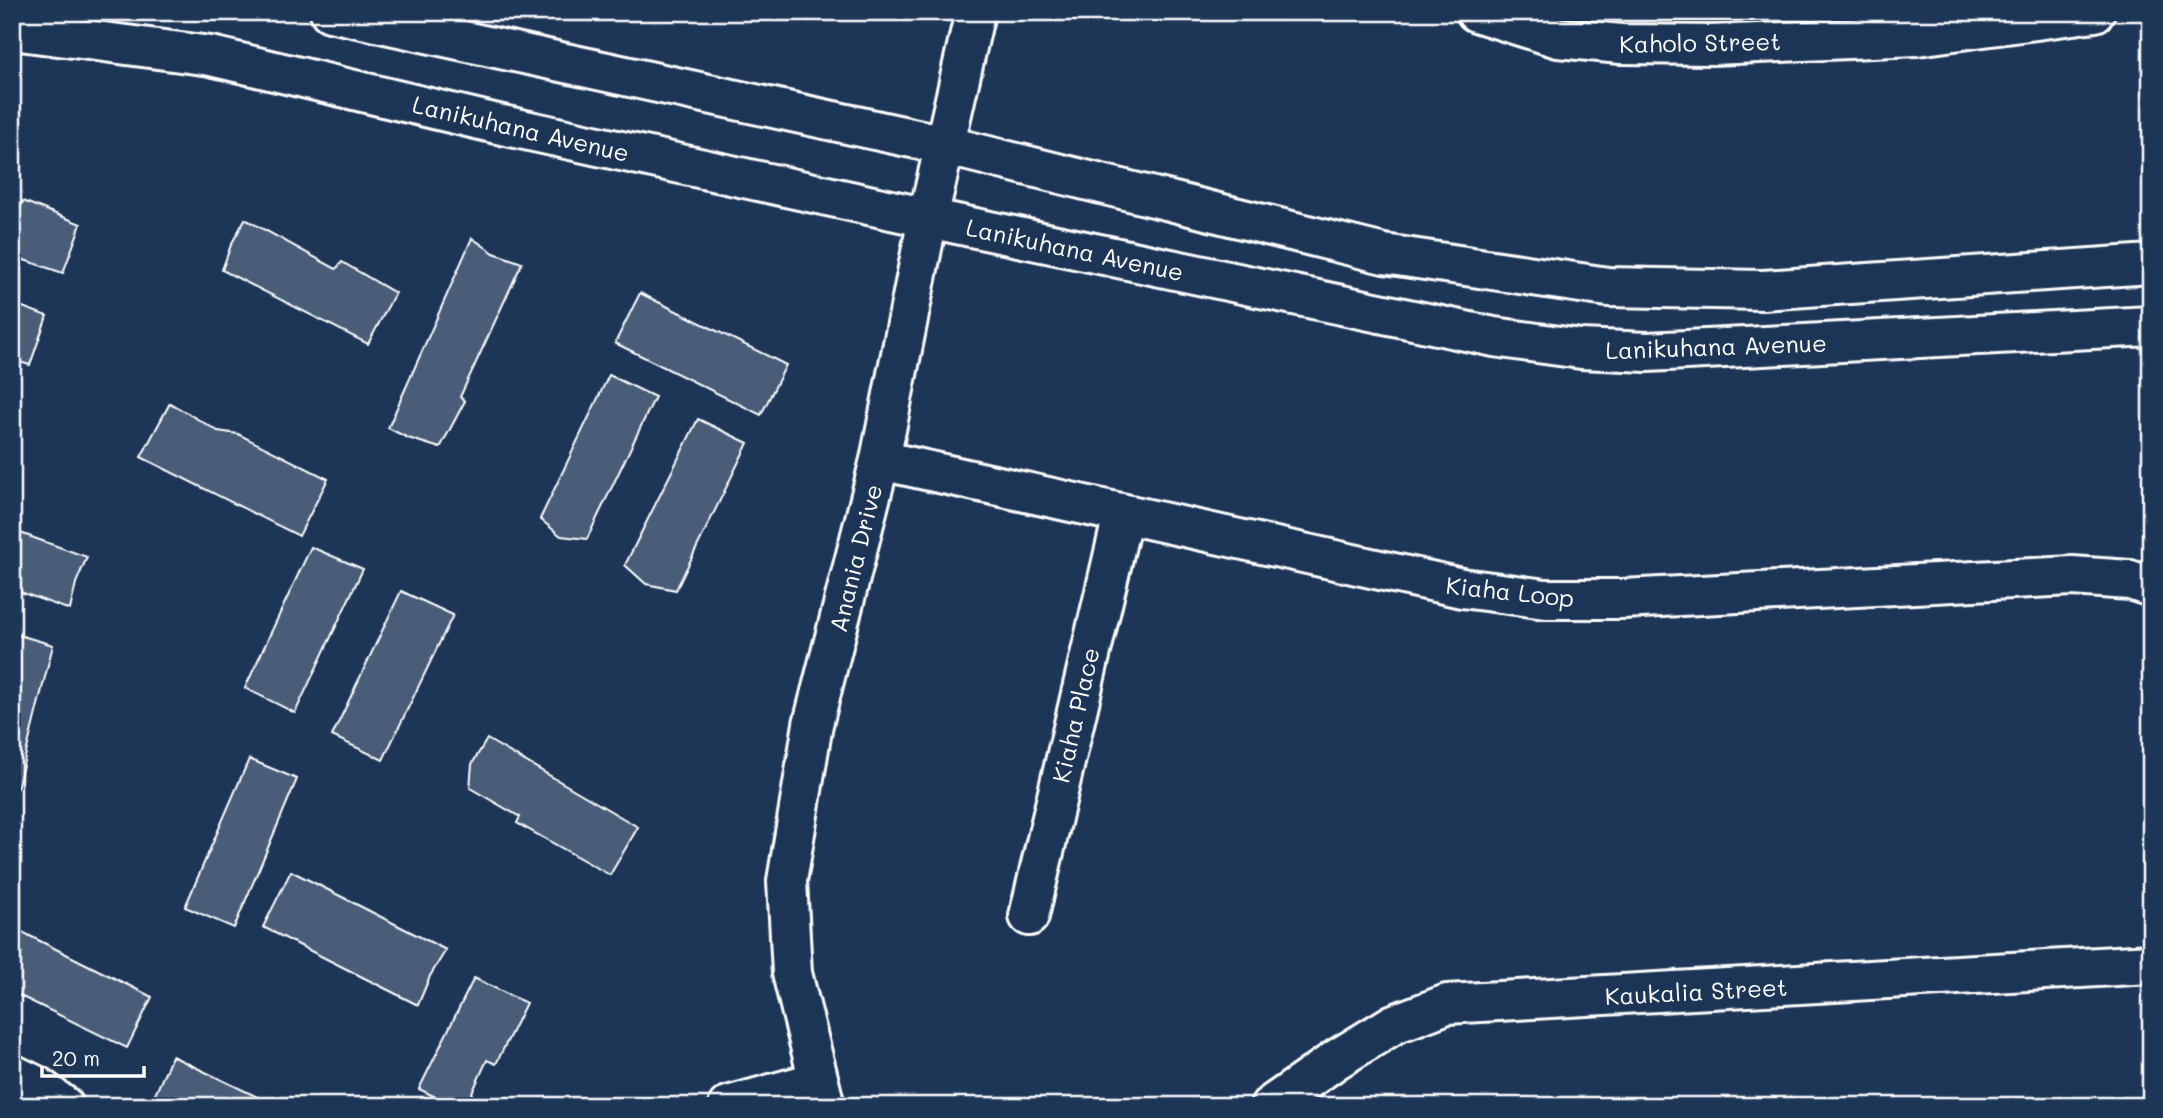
<svg xmlns="http://www.w3.org/2000/svg" width="2163" height="1118" viewBox="0 0 2163 1118" font-family="Mali,sans-serif">
	<style>
		.building { fill: #4a5d79; stroke: #fff; stroke-width: 2 }
		.lines { fill: none; stroke-linecap: round; stroke-linejoin: round }
		.minor-casing { stroke: #fff; stroke-width: 44 }
		.major-casing { stroke: #fff; stroke-width: 44 }
		.minor { stroke: #1d3557; stroke-width: 38 }
		.major { stroke: #1d3557; stroke-width: 38 }
		.labels { text-anchor: middle; dominant-baseline: central; stroke-width: 5; stroke-linejoin: round; paint-order: stroke }
		.street-label { font-size: 24px; fill: #fff; stroke: #1d3557 }
	</style>
	<rect width="100%" height="100%" fill="#1d3557"/>
	<filter id="ink" filterUnits="userSpaceOnUse"><feTurbulence type="fractalNoise" baseFrequency=".0143" numOctaves="2"/><feDisplacementMap in="SourceGraphic" scale="14" xChannelSelector="R" yChannelSelector="G"/><feConvolveMatrix kernelMatrix="1 2 1 2 8 2 1 2 1" color-interpolation-filters="sRGB"/></filter>
	<g filter="url(#ink)">
		<path class="building" d="M23,201L81,224L63,273L12,256V203L21,206Z
			M245,219L336,269L342,262L395,293L368,344L222,270L231,245Z
			M472,238L494,253L522,263L460,397L465,401L440,448L408,438L388,428Z
			M640,293L786,365L761,415L615,343Z
			M12,303L47,316L30,365L12,360Z
			M609,375L655,397L587,539L561,536L540,519Z
			M170,403L218,431L238,434L328,479L299,536L141,457Z
			M698,419L748,443L676,590L646,584L625,565Z
			M12,530L87,557L76,583L70,610L12,589Z
			M311,547L363,569L295,713L245,688Z
			M401,591L453,615L383,760L332,736Z
			M12,633L53,645L12,809Z
			M487,739L638,827L610,875L517,823L520,817L470,788L472,764Z
			M249,759L297,779L234,928L185,907Z
			M291,871L446,950L430,976L418,1005L263,927Z
			M12,927L152,997L127,1048L12,992Z
			M474,978L526,1003L496,1064L487,1060L466,1106H454L419,1089Z
			M172,1056L276,1106H150Z"/>
		<g class="lines">
			<defs>
				<path id="minor" d="M1476,12L1558,38L1621,44L1712,45L1917,36L2095,12
					M880,460L1462,588L1546,599H1622L2072,576L2130,580L2151,587
					M1029,916L1123,515
					M12,1074L37,1086L64,1106
					M728,1106L818,1081
					M825,1106L792,973L787,881L813,724L880,460L928,218L975,12
					M1270,1106L1337,1059L1394,1024L1447,1004L2151,964"/>
				<path id="major" d="M330,12L944,145L1384,254L1608,287L1763,290L2151,264
					M12,30L211,56L493,123L928,218L1494,337L1581,349L1647,352L2151,326"/>
			</defs>
			<use href="#minor" class="minor-casing"/>
			<use href="#major" class="major-casing"/>
			<use href="#minor" class="minor"/>
			<use href="#major" class="major"/>
		</g>
	</g>
	<g class="labels">
		<g class="street-label">
			<text transform="translate(1700 42) rotate(-1)">Kaholo Street</text>
			<text transform="translate(521 128) rotate(13)">Lanikuhana Avenue</text>
			<text transform="translate(1075 249) rotate(12)">Lanikuhana Avenue</text>
			<text transform="translate(1716 346) rotate(-2)">Lanikuhana Avenue</text>
			<text transform="translate(855 558) rotate(-76)">Anania Drive</text>
			<text transform="translate(1510 591) rotate(6)">Kiaha Loop</text>
			<text transform="translate(1075 715) rotate(-77)">Kiaha Place</text>
			<text transform="translate(1696 991) rotate(-3)">Kaukalia Street</text>
		</g>
	</g>
	<rect width="2163" height="1118" fill="none" stroke="#1d3557" stroke-width="42"/>
	<rect x="21" y="21" width="2121" height="1076" fill="none" stroke="#fff" stroke-width="2.5" filter="url(#ink)"/>
	<path d="M42 1066v10h102v-10" fill="none" stroke="#ffffff" stroke-width="3.5"/>
	<text x="52" y="1066" font-size="21" fill="#ffffff" stroke="#1d3557" stroke-width="5" paint-order="stroke">20 m</text>
</svg>
